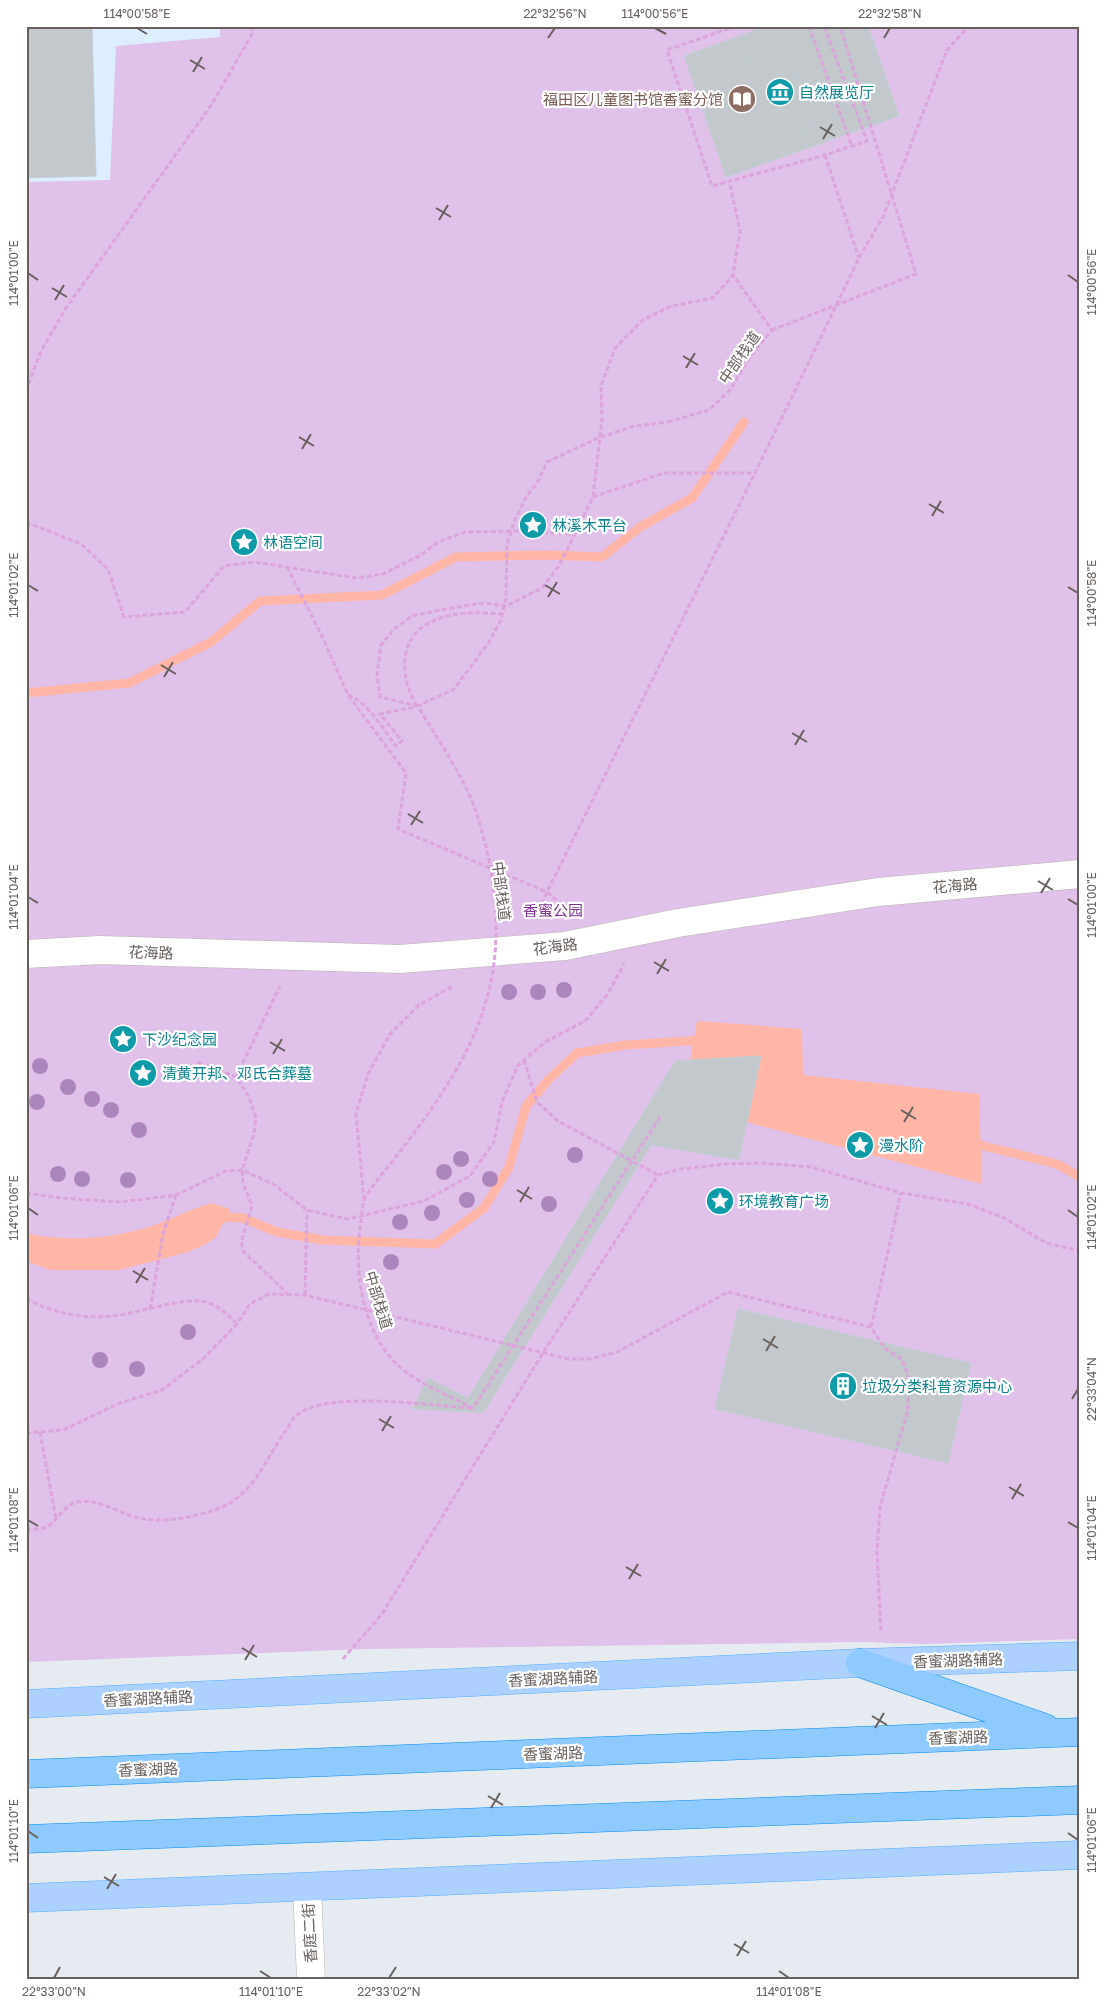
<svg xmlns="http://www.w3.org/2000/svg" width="1106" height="2005" viewBox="0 0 1106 2005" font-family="'Golos Text','Noto Sans SC',sans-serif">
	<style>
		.commercial { fill: #dceeff }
		.green { fill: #dfc1e9 }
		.water { fill: #ffb6a7 }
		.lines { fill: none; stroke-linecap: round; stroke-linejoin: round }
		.stream { stroke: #ffb6a7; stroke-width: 9 }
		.building { fill: #c2c8cc; stroke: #c3ced6 }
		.minor-casing { stroke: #b9b4b1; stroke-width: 29 }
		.major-casing { stroke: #54affb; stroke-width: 29 }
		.highway-casing { stroke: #008ef6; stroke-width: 29 }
		.path { stroke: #dca3dc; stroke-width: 3; stroke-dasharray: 5 2.5; stroke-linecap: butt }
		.minor { stroke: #fff; stroke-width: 28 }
		.major { stroke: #acd0ff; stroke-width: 28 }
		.highway { stroke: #8ec9ff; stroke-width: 28 }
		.path-bridge { stroke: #dca3dc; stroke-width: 3; stroke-dasharray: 5 2.5; stroke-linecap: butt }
		.tree { fill: #ac85bc }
		.ticks { fill: none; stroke: #67605d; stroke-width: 2 }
		.labels { text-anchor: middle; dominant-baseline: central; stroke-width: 4.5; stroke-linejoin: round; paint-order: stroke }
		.culture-label { font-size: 15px; fill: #0d838f; stroke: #fff; text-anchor: start }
		.education-label { font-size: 15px; fill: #785e54; stroke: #fff; text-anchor: end }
		.street-label { font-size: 15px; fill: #67605d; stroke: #fff }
		.park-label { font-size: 15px; fill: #7c3291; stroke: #fff }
		.neatline { fill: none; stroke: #67605d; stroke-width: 2 }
		.ticks-label { font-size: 12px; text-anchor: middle; fill: #67605d }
	</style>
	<rect width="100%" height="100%" fill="#e6ebf1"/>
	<path class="commercial" d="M26,26H220V37L116,46L110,180L26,182Z"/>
	<path class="green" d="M220,26H1080V1639L924,1644L861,1642L369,1649L26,1662V182L110,180L116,46L220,37Z"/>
	<path class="water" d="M697,1021L802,1029L803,1075L979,1094L982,1184L746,1122L761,1056L690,1060Z
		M211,1203L230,1209L216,1237L206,1244L188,1252L119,1270H50L26,1261V1233C62,1242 106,1239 142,1229C165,1223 187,1210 211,1203Z"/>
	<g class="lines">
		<path class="stream" d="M26,693L129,683L211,642L260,601L382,595L456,557L548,555L602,557L640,527L692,498L744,422
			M971,1143L1057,1164L1080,1177
			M217,1220L227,1217L243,1218L277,1232L323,1240L435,1244L484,1208L509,1167L526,1106L549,1079L577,1053L625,1045L705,1040"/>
	</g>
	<path class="building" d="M26,26H92L96,176L26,178Z
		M767,26H868L899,116L726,177L684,56Z
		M786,43L815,127L774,141L746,57Z
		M761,1056L739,1160L651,1145L483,1413L412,1409L428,1378L468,1398L675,1061Z
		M738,1309L971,1363L948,1463L715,1409Z"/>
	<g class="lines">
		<defs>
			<path id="minor" d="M26,954L100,950L400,959L565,946L678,923L878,892L1080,874
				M307,1888L311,1979"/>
			<path id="major" d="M26,1704L860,1663L1080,1656
				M26,1898L1080,1855"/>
			<path id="highway" d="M860,1663L1045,1728
				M26,1774L1080,1732
				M26,1839L1080,1800"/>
		</defs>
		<use href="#minor" class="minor-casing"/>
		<use href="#major" class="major-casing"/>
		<use href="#highway" class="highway-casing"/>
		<path class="path" d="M736,26L667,50L712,186L825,155L867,141L824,26
			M809,26L852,147
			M825,155L859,258
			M26,391L41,351L66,308L212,104L252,34L253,26
			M668,422L709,410L730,390L750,357L772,330L733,275
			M593,497L664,473H755
			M26,522L81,544L108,569L124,617L185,612L224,566L254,562L357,578L383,574L421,555L438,542L465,532L518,531L576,534
			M287,567L322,636L348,695L406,773L398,829L547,892L566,908L570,916
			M348,695C370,704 382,728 396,746L402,741L380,714L415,707
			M417,706C401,681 397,641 427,624C449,611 478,612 502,614
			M418,706L380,697L377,673L381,645L394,629L412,616L440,610L483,603L506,606L542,588L559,566L593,497L602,419L601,386L615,348L643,320L671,306L713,298L733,275L740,231L729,180
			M537,918L547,892L755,473L859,258L884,215L947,50L969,26
			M524,1060L537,1102L558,1121L658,1175
			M197,1062L236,1077L249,1097L256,1118L254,1134L242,1170L243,1183L252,1206L241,1242L244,1252L290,1296
			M236,1077L280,986
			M26,1193L61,1198L121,1202L176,1195L226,1171L242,1170L273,1184L307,1210L348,1219L424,1201L470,1176L494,1142L502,1102L518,1065L545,1042L585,1021L607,995L624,964
			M364,1200L356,1113L368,1074L390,1034L419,1005L453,986
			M305,1295L307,1210
			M26,1299C56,1313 78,1319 112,1316C135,1314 186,1296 206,1302C219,1306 228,1315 237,1324
			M150,1309L163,1234L176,1195
			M871,1327L901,1193
			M40,1432L56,1519
			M26,1433L63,1430L120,1403L162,1390L204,1358L237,1324L250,1304L269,1294L305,1295L569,1359H590L617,1352L728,1292L871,1327L885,1349L902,1359L910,1381L907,1413L880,1507L877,1551L881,1632
			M26,1530C33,1529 43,1529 48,1526C59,1519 64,1505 77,1502C97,1498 117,1512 135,1517C160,1524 192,1518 217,1509C255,1495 265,1459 287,1429C290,1424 293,1417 298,1414C333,1390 430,1406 473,1408
			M343,1659L382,1614L543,1353L658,1175L680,1169L726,1164L761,1163L811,1167L901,1193L968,1204L1004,1218L1046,1243L1080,1251"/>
		<use href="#minor" class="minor"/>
		<use href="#major" class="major"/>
		<use href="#highway" class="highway"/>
		<path class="path-bridge" d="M772,330L916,274L840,26
			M660,1117L473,1408C450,1396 423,1386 402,1369C362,1335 353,1271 361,1222C362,1215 362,1205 365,1198C375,1181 390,1165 402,1149C440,1099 476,1048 490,986C503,929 494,864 475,809C462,773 437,739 418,706L454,689L489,642L501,620L506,598L507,544L514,522L526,497L537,483L547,462L598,438L635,426L668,422"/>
	</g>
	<g class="tree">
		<circle cx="564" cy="990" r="8"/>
		<circle cx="509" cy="992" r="8"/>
		<circle cx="538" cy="992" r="8"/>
		<circle cx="40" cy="1066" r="8"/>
		<circle cx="68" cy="1087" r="8"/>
		<circle cx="92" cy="1099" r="8"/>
		<circle cx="37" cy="1102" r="8"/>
		<circle cx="111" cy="1110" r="8"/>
		<circle cx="139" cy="1130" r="8"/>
		<circle cx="575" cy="1155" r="8"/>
		<circle cx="461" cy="1159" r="8"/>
		<circle cx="444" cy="1172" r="8"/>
		<circle cx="58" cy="1174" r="8"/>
		<circle cx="82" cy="1179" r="8"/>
		<circle cx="490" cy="1179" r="8"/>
		<circle cx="128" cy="1180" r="8"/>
		<circle cx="467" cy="1200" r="8"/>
		<circle cx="549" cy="1204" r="8"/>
		<circle cx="432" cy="1213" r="8"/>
		<circle cx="400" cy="1222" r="8"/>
		<circle cx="391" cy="1262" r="8"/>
		<circle cx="188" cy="1332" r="8"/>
		<circle cx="100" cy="1360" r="8"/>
		<circle cx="137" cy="1369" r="8"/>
	</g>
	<path class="ticks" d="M137,28L147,34M655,28L666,34M548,38L555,28M884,38L890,28M190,60L205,69M193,72L202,57M820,127L835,136M823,139L832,124M436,208L451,217M439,220L448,205M28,273L38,280M1068,275L1078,282M52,288L67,297M55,300L64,285M683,356L698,365M686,368L695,353M299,437L314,446M302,449L311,434M929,504L944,513M932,516L941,501M28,585L38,591M545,585L560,594M1068,587L1078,593M548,597L557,582M161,665L176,674M164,677L173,662M792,733L807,742M795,745L804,730M408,814L423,823M411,825L420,811M1038,881L1053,890M1041,893L1050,878M28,897L38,903M1068,899L1078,905M654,962L669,971M657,974L666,959M270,1042L285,1051M273,1054L282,1039M901,1110L916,1119M904,1122L913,1107M517,1190L532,1199M520,1202L529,1187M28,1208L38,1215M1068,1210L1078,1217M133,1271L148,1280M136,1283L145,1268M763,1339L778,1348M766,1351L775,1336M1072,1399L1078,1389M379,1419L394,1428M382,1431L391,1416M1009,1487L1024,1496M1012,1499L1021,1484M28,1520L38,1526M1068,1522L1078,1528M626,1567L641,1576M629,1579L638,1564M242,1648L257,1657M245,1660L254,1645M872,1716L887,1725M875,1728L884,1713M488,1796L503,1805M491,1808L500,1793M28,1831L38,1838M1068,1833L1078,1840M104,1877L119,1886M107,1889L116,1874M734,1944L749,1953M737,1956L746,1941M260,1971L271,1978M779,1971L789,1978M54,1978L60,1967M389,1978L396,1967"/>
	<defs>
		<symbol id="museum-disc" viewBox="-11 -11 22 22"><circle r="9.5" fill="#0f9aa8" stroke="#fff"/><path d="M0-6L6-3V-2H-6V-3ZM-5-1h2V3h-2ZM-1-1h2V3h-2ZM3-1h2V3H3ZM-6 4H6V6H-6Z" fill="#fff"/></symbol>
		<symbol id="library-disc" viewBox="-11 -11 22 22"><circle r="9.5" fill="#8d6e63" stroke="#fff"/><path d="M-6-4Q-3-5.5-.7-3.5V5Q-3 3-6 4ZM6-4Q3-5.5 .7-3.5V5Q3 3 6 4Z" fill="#fff"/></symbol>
		<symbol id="sight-disc" viewBox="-11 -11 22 22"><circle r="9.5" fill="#0f9aa8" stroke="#fff"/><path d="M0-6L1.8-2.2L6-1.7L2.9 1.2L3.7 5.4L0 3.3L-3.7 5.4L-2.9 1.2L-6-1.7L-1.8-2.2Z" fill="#fff"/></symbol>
		<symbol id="building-disc" viewBox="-11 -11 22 22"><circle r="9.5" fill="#0f9aa8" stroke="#fff"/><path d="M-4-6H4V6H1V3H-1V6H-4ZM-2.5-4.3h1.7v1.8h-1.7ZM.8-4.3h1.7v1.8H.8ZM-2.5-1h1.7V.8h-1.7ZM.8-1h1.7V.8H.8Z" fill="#fff"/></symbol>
	</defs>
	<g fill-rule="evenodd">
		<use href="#museum-disc" x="764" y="76" width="32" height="32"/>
		<use href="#library-disc" x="726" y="83" width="32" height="32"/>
		<use href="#sight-disc" x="517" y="509" width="32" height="32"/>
		<use href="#sight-disc" x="228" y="526" width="32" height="32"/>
		<use href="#sight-disc" x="107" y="1023" width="32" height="32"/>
		<use href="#sight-disc" x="127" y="1057" width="32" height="32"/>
		<use href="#sight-disc" x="844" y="1129" width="32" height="32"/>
		<use href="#sight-disc" x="704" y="1185" width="32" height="32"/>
		<use href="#building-disc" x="827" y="1370" width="32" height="32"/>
	</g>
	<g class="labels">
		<g class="culture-label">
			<text x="799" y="92">自然展览厅</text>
			<text x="552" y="525">林溪木平台</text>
			<text x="263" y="542">林语空间</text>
			<text x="142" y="1039">下沙纪念园</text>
			<text x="162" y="1073">清黄开邦、邓氏合葬墓</text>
			<text x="879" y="1145">漫水阶</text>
			<text x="739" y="1201">环境教育广场</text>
			<text x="862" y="1386">垃圾分类科普资源中心</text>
		</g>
		<g class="education-label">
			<text x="723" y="99">福田区儿童图书馆香蜜分馆</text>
		</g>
		<g class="street-label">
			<text transform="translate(739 357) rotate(-55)">中部栈道</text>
			<text transform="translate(955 885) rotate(-5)">花海路</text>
			<text transform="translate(502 891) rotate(83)">中部栈道</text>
			<text transform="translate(555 946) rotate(-7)">花海路</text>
			<text transform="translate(151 952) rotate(2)">花海路</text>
			<text transform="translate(379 1300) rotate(73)">中部栈道</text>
			<text transform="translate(958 1660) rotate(-2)">香蜜湖路辅路</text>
			<text transform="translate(553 1678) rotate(-3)">香蜜湖路辅路</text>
			<text transform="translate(148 1698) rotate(-3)">香蜜湖路辅路</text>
			<text transform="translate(958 1737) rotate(-2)">香蜜湖路</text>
			<text transform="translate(553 1753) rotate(-2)">香蜜湖路</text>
			<text transform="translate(148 1769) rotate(-2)">香蜜湖路</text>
			<text transform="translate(309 1933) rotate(-93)">香庭二街</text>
		</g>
		<g class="park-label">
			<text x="553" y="910">香蜜公园</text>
		</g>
	</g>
	<rect width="1106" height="2005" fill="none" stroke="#ffffff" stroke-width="55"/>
	<rect x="28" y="28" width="1050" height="1950" class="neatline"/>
	<g class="ticks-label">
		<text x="137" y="18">114°00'58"E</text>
		<text x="555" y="18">22°32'56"N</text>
		<text x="655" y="18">114°00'56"E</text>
		<text x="890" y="18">22°32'58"N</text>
		<text transform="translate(14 273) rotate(-90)" y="4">114°01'00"E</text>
		<text transform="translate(1092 282) rotate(-90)" y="4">114°00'56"E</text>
		<text transform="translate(14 585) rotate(-90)" y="4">114°01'02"E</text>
		<text transform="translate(1092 593) rotate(-90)" y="4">114°00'58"E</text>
		<text transform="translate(14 897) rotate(-90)" y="4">114°01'04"E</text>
		<text transform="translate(1092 905) rotate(-90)" y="4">114°01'00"E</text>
		<text transform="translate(14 1208) rotate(-90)" y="4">114°01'06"E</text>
		<text transform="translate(1092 1217) rotate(-90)" y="4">114°01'02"E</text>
		<text transform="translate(1092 1389) rotate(-90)" y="4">22°33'04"N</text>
		<text transform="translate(14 1520) rotate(-90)" y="4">114°01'08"E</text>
		<text transform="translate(1092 1528) rotate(-90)" y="4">114°01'04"E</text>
		<text transform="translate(14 1831) rotate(-90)" y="4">114°01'10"E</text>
		<text transform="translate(1092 1840) rotate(-90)" y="4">114°01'06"E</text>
		<text x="54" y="1996">22°33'00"N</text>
		<text x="271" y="1996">114°01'10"E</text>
		<text x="389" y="1996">22°33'02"N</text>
		<text x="789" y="1996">114°01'08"E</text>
	</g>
</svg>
